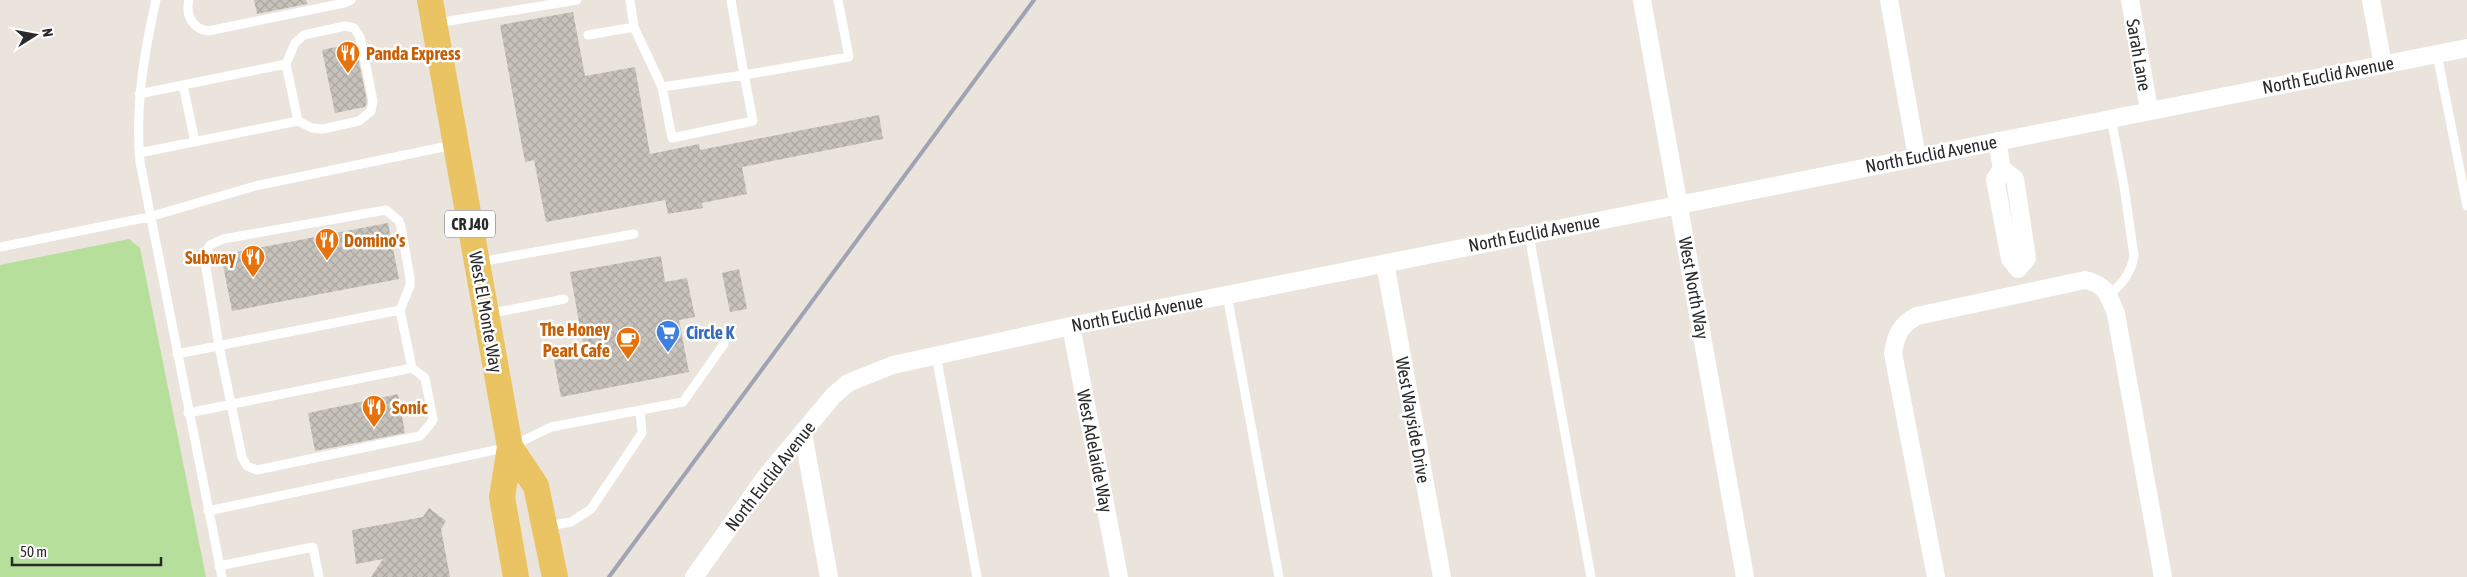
<svg xmlns="http://www.w3.org/2000/svg" width="2467" height="577" viewBox="0 0 2467 577" font-family="'Asap Condensed',sans-serif">
	<style>
		.grass { fill: #b6df9b }
		.building { fill: url(#building-cross-hatch) }
		.lines { fill: none; stroke-linecap: round; stroke-linejoin: round }
		.lane { stroke: #fff; stroke-width: 9 }
		.street { stroke: #fff; stroke-width: 18 }
		.primary { stroke: #eac363; stroke-width: 26 }
		.rail { stroke: #9fa3b3; stroke-width: 4 }
		.labels { text-anchor: middle; dominant-baseline: central; stroke-width: 5; stroke-linejoin: round; paint-order: stroke }
		.shield { fill: #fff; stroke: #6a6a6a; stroke-width: 1 }
		.shield-label { font-size: 16px; font-weight: bold; fill: #2a2a2a }
		.food-label { font-size: 18px; font-weight: bold; fill: #c56008; stroke: #fff; text-anchor: start }
		.street-label { font-size: 18px; fill: #2a2a2a; stroke: #fff }
		.shop-label { font-size: 18px; font-weight: bold; fill: #366cbe; stroke: #fff; text-anchor: start }
	</style>
	<defs>
		<pattern id="building-cross-hatch" width="8" height="8" patternUnits="userSpaceOnUse" patternTransform="scale(1.25)"><rect width="8" height="8" fill="#c7c2bb"/><path d="M0 0l8 8M0 8l8-8" fill="none" stroke="#aba7a1"/></pattern>
	</defs>
	<rect width="100%" height="100%" fill="#ebe4dc"/>
	<path class="grass" d="M129,239L140,248L206,577H0V265Z"/>
	<path class="building" d="M254,0H306L307,4L257,14Z
		M573,12L585,76L635,67L650,154L699,144L700,150L879,115L883,139L742,167L747,194L702,203L703,208L668,214L665,200L546,222L534,160L525,162L500,25Z
		M355,43L367,101L365,107L335,113L322,50Z
		M388,223L399,279L232,311L221,255Z
		M661,256L665,282L687,278L695,317L679,320L689,372L561,397L552,350L583,344L570,272Z
		M739,269L747,309L730,312L722,273Z
		M398,394L405,433L315,451L308,413Z
		M429,508L446,521L441,529L450,577H371L383,559L356,564L352,530L423,517Z"/>
	<g class="lines">
		<path class="lane" d="M156,0C144,54 135,106 140,162L222,577
			M189,0C185,15 193,29 208,31L344,3L351,0
			M731,0L744,75L849,57L838,0
			M437,23L577,0
			M634,27L662,87L744,75L753,121L672,138L662,87
			M588,35L634,27L630,0
			M2437,54L2467,206
			M286,64L295,43L304,35L345,26L354,28L360,37L373,101L371,111L359,121L323,129L312,128L298,121
			M183,85L195,142
			M139,153L298,121L286,64L139,94
			M1529,235L1591,577
			M0,247L149,217L255,186L453,145
			M480,262L634,234
			M1227,295L1279,577
			M2109,295C2122,284 2131,273 2134,256L2124,186L2111,118
			M400,310L410,286V278L401,227L399,221L386,210L223,239L210,245L204,256L219,346L242,457L247,466L257,470L420,436L431,423L433,419L425,378L412,368
			M488,314L564,299
			M177,354L400,310L412,368L188,413
			M936,355L977,577
			M208,511L510,447L551,427L683,402L724,344
			M548,526L571,522L591,509L642,433L640,411
			M219,566L313,547L319,577"/>
		<path class="street" d="M1642,0L1745,577
			M1889,0L1917,157
			M2130,0L2149,110
			M2371,0L2383,65
			M1997,141L2002,169L2015,179L2027,258L2018,269L2010,259L1995,179L2002,169
			M1385,263L1442,577
			M1071,326L1119,577
			M803,433L829,577
			M694,577L767,475L833,396L848,383L893,365L1071,326L2467,48
			M1936,577L1893,353C1896,335 1900,325 1917,316L2085,280C2106,284 2109,296 2116,314L2163,577"/>
		<path class="primary" d="M430,0L510,447L502,497L516,577
			M510,447L536,486L555,577"/>
		<path class="rail" d="M609,577L1034,0"/>
	</g>
	<defs>
		<symbol id="restaurant-pin" viewBox="-11 -11 22 30"><path d="M0 17L-7.5 6A9.5 9.5 0 1 1 7.5 6Z" fill="#e8710a" stroke="#fff"/><path d="M-5-6h1v4h1v-4h1v4h1v-4h1v5L-1.5 .5V6h-2V.5L-5-1ZM5-6V6H3V1.5H1.5Q1.5-4 5-6Z" fill="#fff"/></symbol>
		<symbol id="supermarket-pin" viewBox="-11 -11 22 30"><path d="M0 17L-7.5 6A9.5 9.5 0 1 1 7.5 6Z" fill="#3f7fe0" stroke="#fff"/><path d="M-6-5.5h2.5l.6 2H6L4.5 2H-2.5L-4.4-4H-6ZM-1.5 3.2a1.3 1.3 0 1 0 .1 0ZM3 3.2a1.3 1.3 0 1 0 .1 0Z" fill="#fff"/></symbol>
		<symbol id="cafe-pin" viewBox="-11 -11 22 30"><path d="M0 17L-7.5 6A9.5 9.5 0 1 1 7.5 6Z" fill="#e8710a" stroke="#fff"/><path d="M-5.5-4.5H6V0H3Q3 3.5 0 3.5H-2.5Q-5.5 3.5-5.5 0ZM3-3.2v2h1.7v-2ZM-6 4.5H4V6H-6Z" fill="#fff"/></symbol>
	</defs>
	<g fill-rule="evenodd">
		<use href="#restaurant-pin" x="334" y="39" width="28" height="38"/>
		<use href="#restaurant-pin" x="313" y="226" width="28" height="38"/>
		<use href="#restaurant-pin" x="239" y="243" width="28" height="38"/>
		<use href="#supermarket-pin" x="654" y="318" width="28" height="38"/>
		<use href="#cafe-pin" x="614" y="325" width="28" height="38"/>
		<use href="#restaurant-pin" x="360" y="393" width="28" height="38"/>
	</g>
	<g class="labels">
		<rect class="shield" x="445" y="210.5" width="50" height="27" rx="4"/>
		<g class="shield-label">
			<text x="470" y="224">CR J40</text>
		</g>
		<g class="food-label">
			<text x="366" y="53">Panda Express</text>
			<text x="344" y="240">Domino's</text>
			<text x="236" y="257" text-anchor="end">Subway</text>
			<text x="610" y="329" text-anchor="end">The Honey<tspan x="610" dy="21">Pearl Cafe</tspan></text>
			<text x="392" y="407">Sonic</text>
		</g>
		<g class="street-label">
			<text transform="translate(2139 55) rotate(80)">Sarah Lane</text>
			<text transform="translate(2328 75) rotate(-11)">North Euclid Avenue</text>
			<text transform="translate(1931 154) rotate(-11)">North Euclid Avenue</text>
			<text transform="translate(1534 233) rotate(-11)">North Euclid Avenue</text>
			<text transform="translate(1694 288) rotate(80)">West North Way</text>
			<text transform="translate(486 312) rotate(80)">West El Monte Way</text>
			<text transform="translate(1137 313) rotate(-11)">North Euclid Avenue</text>
			<text transform="translate(1413 420) rotate(80)">West Wayside Drive</text>
			<text transform="translate(1095 451) rotate(79)">West Adelaide Way</text>
			<text transform="translate(770 476) rotate(-52)">North Euclid Avenue</text>
		</g>
		<g class="shop-label">
			<text x="686" y="332">Circle K</text>
		</g>
	</g>
	<g transform="translate(35 35) rotate(79)" stroke="#ffffff" stroke-width="4" paint-order="stroke">
	<path d="M0-4L9 19L0 12L-9 19Z" fill="#2a2a2a"/>
	<text y="-8" font-size="14" font-weight="bold" text-anchor="middle" fill="#2a2a2a">N</text>
	</g>
	<path d="M12 557v8h149v-8" fill="none" stroke="#2a2a2a" stroke-width="2.5"/>
	<text x="20" y="557" font-size="15" fill="#2a2a2a" stroke="#ffffff" stroke-width="4" paint-order="stroke">50 m</text>
</svg>
